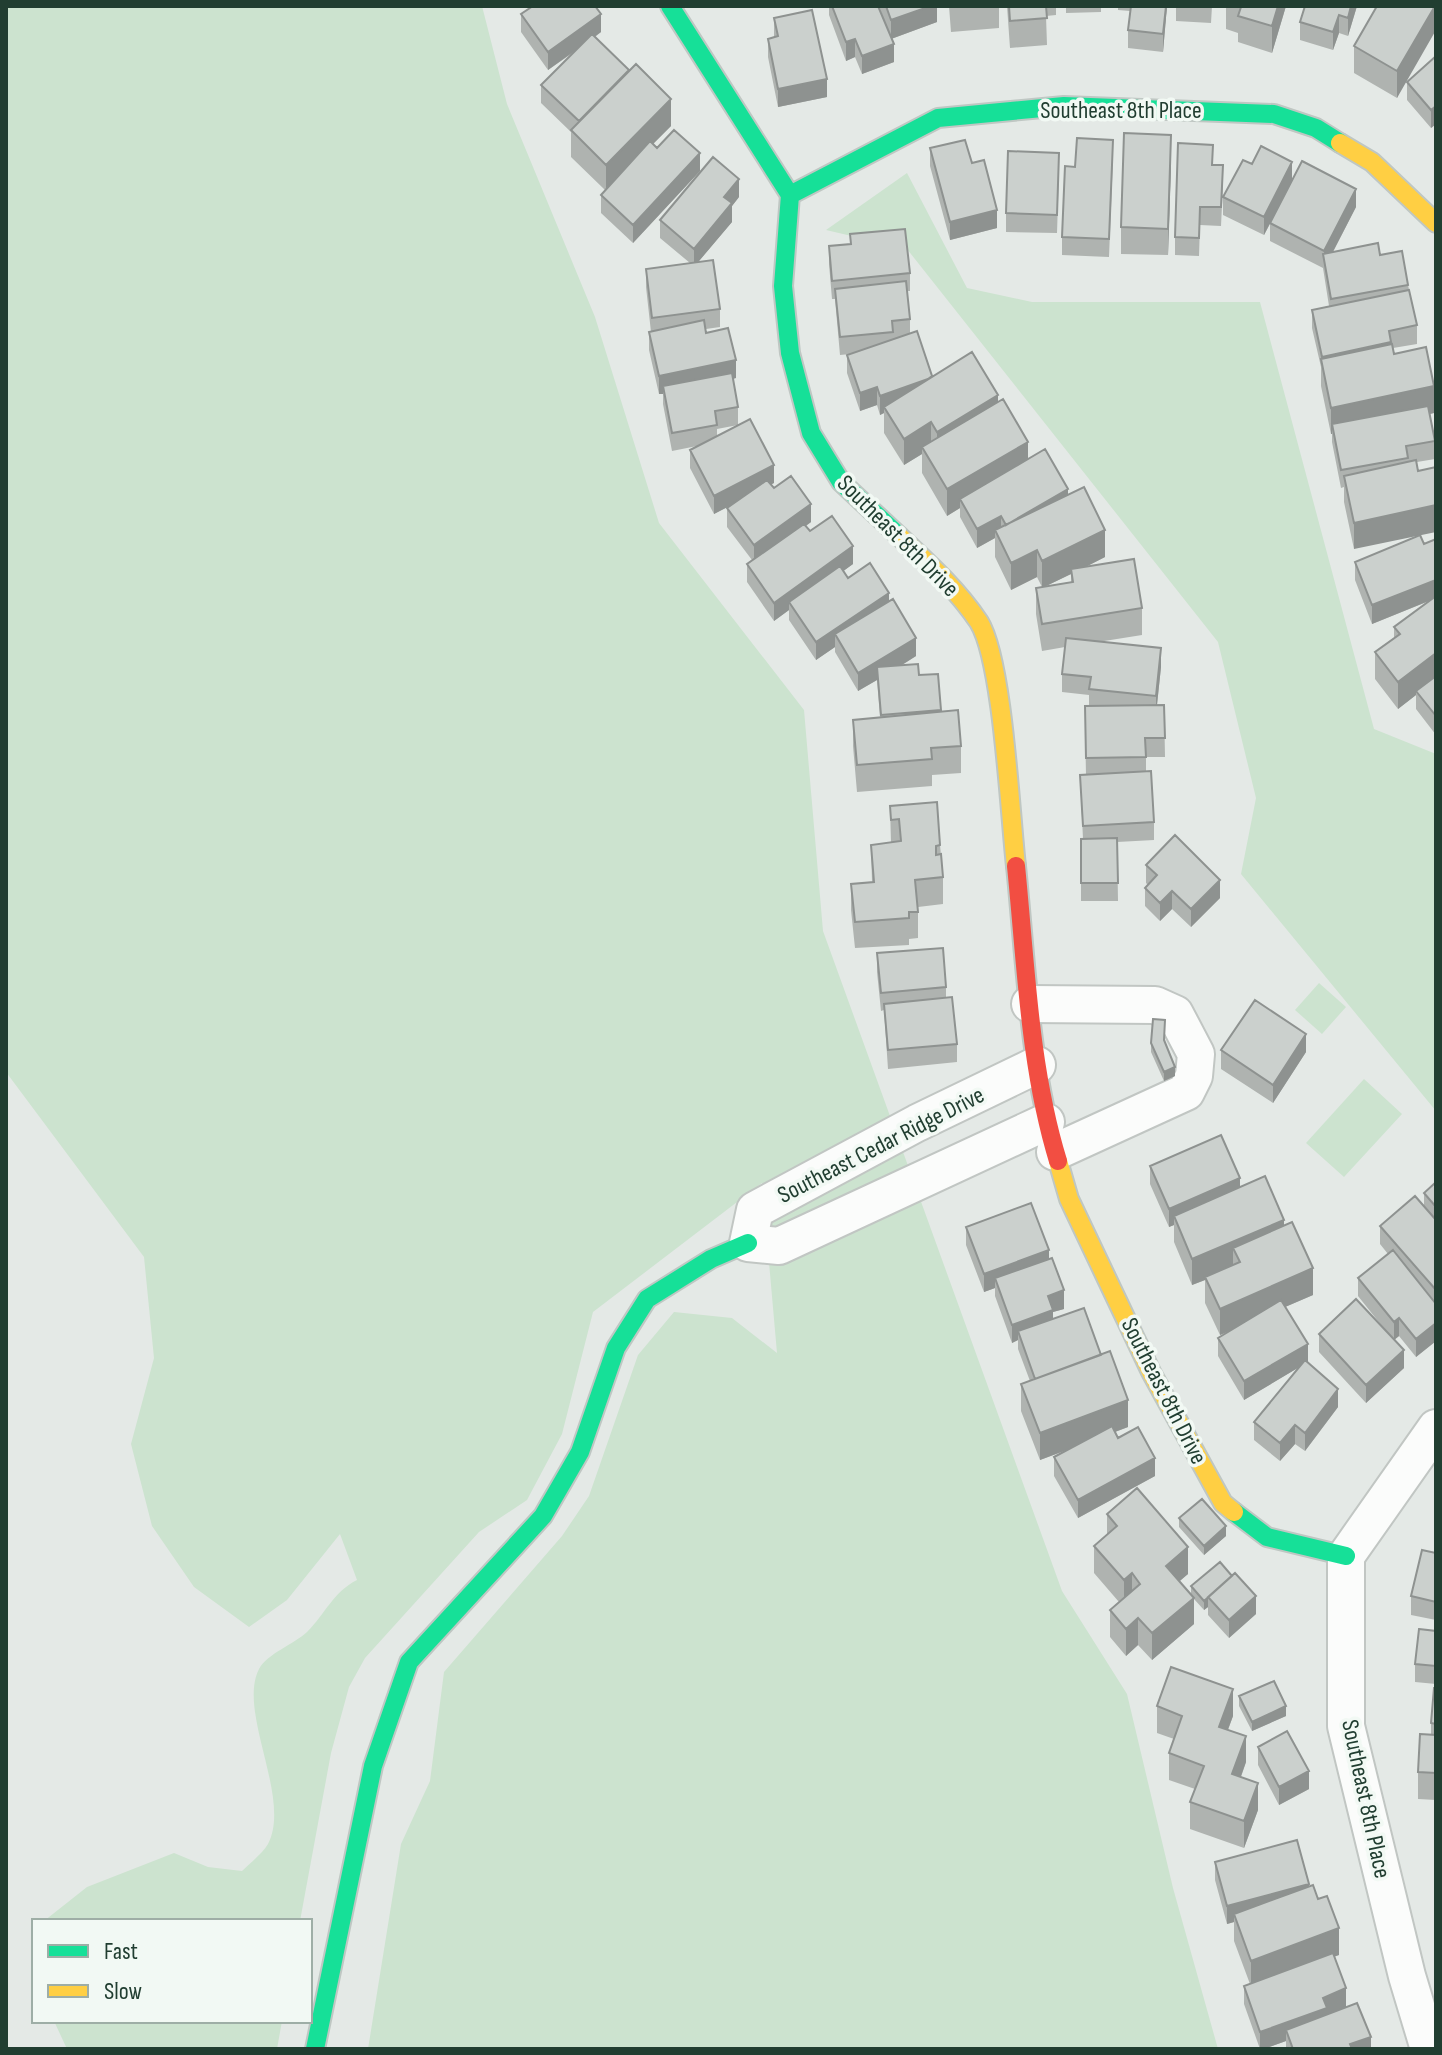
<svg xmlns="http://www.w3.org/2000/svg" width="1442" height="2055" viewBox="0 0 1442 2055" font-family="'Sofia Sans Condensed',sans-serif">
	<style>
		.green { fill: #cce3cf }
		.lines { fill: none; stroke-linecap: round; stroke-linejoin: round }
		.street-casing { stroke: #c1c6c3; stroke-width: 40 }
		.fast-casing { stroke: #bfc7c3; stroke-width: 22 }
		.slow-casing { stroke: #bfc7c3; stroke-width: 22 }
		.jam-casing { stroke: #bfc7c3; stroke-width: 22 }
		.street { stroke: #fbfcfb; stroke-width: 36 }
		.fast { stroke: #16e098; stroke-width: 18 }
		.slow { stroke: #ffcf43; stroke-width: 18 }
		.jam { stroke: #f24e42; stroke-width: 18 }
		.wall { fill: #afb3b0; fill-rule: evenodd }
		.shaded-wall { fill: #8e9290 }
		.building { fill: #cbd0cd; stroke: #8e9290; stroke-width: 2 }
		.labels { text-anchor: middle; dominant-baseline: central; stroke-width: 7; stroke-linejoin: round; paint-order: stroke }
		.street-label { font-size: 24px; fill: #213e31; stroke: #f2f9f4 }
	</style>
	<rect width="100%" height="100%" fill="#e4e9e6"/>
	<path class="green" d="M6,6H482L507,104L595,317L659,523L804,710L823,931L1062,1591L1127,1694L1173,1888L1218,2049H368L401,1844L430,1781L444,1672L562,1536L589,1496L638,1355L674,1312L732,1318L777,1353L762,1183L593,1312L562,1434L527,1500L479,1532L365,1658L349,1687L331,1753L300,1921H44L87,1887L174,1853L208,1867L242,1871C250,1863 262,1854 268,1844C292,1798 237,1712 259,1669C267,1654 294,1644 307,1632C326,1613 333,1592 357,1580L340,1534L287,1600L249,1627L194,1587L152,1526L131,1444L154,1358L144,1257L6,1072Z
		M907,173L967,288L1032,302H1260L1374,729L1436,754V1111L1241,874L1256,798L1218,642L907,249L826,230Z
		M1319,983L1346,1007L1322,1034L1295,1010Z
		M1364,1079L1402,1114L1344,1177L1306,1143Z
		M54,2021H282L277,2049H67Z"/>
	<g class="lines">
		<defs>
			<path id="street" d="M1030,1004L1155,1005L1175,1014L1196,1054L1194,1076L1186,1092L1055,1152
				M1037,1065L917,1123L755,1210L748,1243L779,1246L1046,1122
				M1429,2049L1407,1976L1346,1726V1556L1436,1428"/>
			<path id="fast" d="M670,6L790,195L783,286L790,353L811,433L841,482L899,536
				M790,195L938,118L1064,106L1274,114L1316,128L1340,143
				M1234,1512L1267,1537L1346,1556
				M315,2049L373,1766L409,1662L543,1516L580,1452L616,1348L647,1299L711,1259L748,1243"/>
			<path id="slow" d="M1340,143L1372,162L1436,223
				M899,536C928,563 957,589 979,622C1003,661 1010,814 1016,866
				M1058,1161L1069,1199L1151,1372L1223,1503L1234,1512"/>
			<path id="jam" d="M1016,866C1026,964 1029,1066 1058,1161"/>
		</defs>
		<use href="#street" class="street-casing"/>
		<use href="#fast" class="fast-casing"/>
		<use href="#slow" class="slow-casing"/>
		<use href="#jam" class="jam-casing"/>
		<use href="#street" class="street"/>
		<use href="#fast" class="fast"/>
		<use href="#slow" class="slow"/>
		<use href="#jam" class="jam"/>
	</g>
	<path class="wall" d="M829,6H878L894,62L862,74L855,57L846,61L829,15Z
		M879,6H937V22L891,39Z
		M949,6H999V28L951,32Z
		M1007,6H1056V15L1046,16L1047,45L1010,48Z
		M1066,6H1101V12L1066,13Z
		M1118,6H1167L1163,52L1128,48V30L1130,11L1118,10Z
		M1176,6H1212L1211,23L1176,21Z
		M1226,6H1286L1272,53L1238,42V33L1226,29Z
		M1357,6L1348,36L1339,33L1333,50L1300,40V22Z
		M1436,6L1397,98L1354,73V46Z
		M521,14L601,32L595,37L671,126L653,144L657,148L700,171L633,243L601,213V195L605,190L571,157V132L541,103V85L574,52L548,70L521,32Z
		M774,18L827,97L778,107L768,57V39L774,37Z
		M1436,56V124L1431,128L1407,100V82Z
		M930,148L972,163L997,228L950,240L930,166Z
		M1113,158L1109,257L1062,255V237L1075,167Z
		M1171,162L1168,255L1121,254V227Z
		M1252,164L1292,179L1356,207L1333,252L1380,255L1408,285L1417,325V344L1393,348L1394,354L1434,413L1430,414L1435,441V459L1417,462L1354,549L1344,502V487L1341,488L1332,442V434H1331L1321,386V367L1312,328V310L1329,306L1323,268L1270,241V224L1264,235L1223,215V197Z
		M1213,165L1223,184L1221,226L1200,225L1199,256L1175,255V237Z
		M1059,171L1057,233L1006,232V213Z
		M739,197L732,206V222L698,262L720,309V327L706,329V333L736,378L733,379L738,407V425L717,429V436L774,483L771,484L774,488L811,522L806,526L810,531L853,564L843,571L848,578L889,601L916,656L902,665L919,675L938,674L941,711L961,746V773L932,775V786L857,792L853,746V720L880,717L877,680L858,691L835,652V647L816,660L789,620V610L774,621L747,582V564L752,560L727,527V508L735,503L714,514L690,468V450L697,446L672,451L663,404V394H659L649,350V332H651L646,287V269L690,263L660,238V220Z
		M850,234L910,273V291H907L910,319V333L932,376L998,402L1028,460L1068,494L1105,557L1087,566L1142,608V635L1098,642L1161,667L1157,705H1164L1165,757H1146V771L1154,822V840L1117,842L1118,901H1081V839H1083L1080,775H1086L1085,724L1089,706V695L1062,692V674L1065,647L1042,651L1036,614V588L1042,587L1037,577L1011,590L995,557V538L977,548L960,517V508L947,516L922,473V454L904,465L884,433V413L880,415L877,405L860,411L847,373V355L850,354L840,355L835,299H832L829,264V246L850,244ZM1071,574V582L1046,586Z
		M1436,539V735L1416,709V695L1398,709L1375,679V652L1394,638V627L1429,601L1372,624L1355,580V562L1424,544Z
		M890,806L940,845L943,877V904L918,907V938L909,939V945L855,948L851,910V884L872,882L871,845L891,843Z
		M1146,865L1220,898L1191,927L1172,909L1160,921L1145,906V888L1148,885L1146,883Z
		M877,953L946,987V997L957,1044V1062L888,1069L884,1010L881,1011L877,972Z
		M1165,1029L1164,1042L1175,1076L1164,1081L1151,1052V1043Z
		M1221,1050L1306,1052L1273,1103L1221,1069Z
		M1150,1166L1240,1187L1284,1226L1313,1295L1285,1307L1307,1363L1338,1407L1305,1451L1295,1444L1280,1461L1254,1440V1422L1299,1367L1244,1400L1218,1356V1338L1228,1332L1220,1335L1205,1303V1280L1192,1285L1174,1242V1225L1169,1227L1150,1184Z
		M1436,1182V1341L1416,1357L1399,1336L1394,1340L1404,1368L1366,1403L1319,1352V1334L1386,1331L1358,1296V1278L1388,1254L1380,1244V1226L1424,1206V1193Z
		M966,1227L1049,1259L1064,1309L1053,1312V1319L1101,1355L1128,1427L1115,1432L1118,1438L1155,1476L1078,1518L1054,1476V1457L1072,1448L1040,1460L1021,1411V1384L1030,1381L1018,1349V1340L1012,1343L995,1296V1288L984,1292L966,1245Z
		M1107,1514L1188,1574L1179,1581L1191,1594V1586L1256,1614L1229,1638L1208,1615V1607L1204,1610L1194,1599V1624L1152,1660L1138,1645L1126,1656L1110,1637V1610L1119,1602L1094,1573V1546L1107,1535Z
		M1179,1518L1226,1536L1204,1555L1179,1527Z
		M1436,1553V1620L1411,1615V1596Z
		M1436,1631V1684L1415,1682V1664Z
		M1436,1688V1800L1418,1799V1772L1431,1735V1723Z
		M1239,1696L1286,1716L1252,1731L1239,1706Z
		M1157,1706L1233,1716L1228,1730L1246,1762L1241,1777L1258,1810L1244,1848L1190,1829V1802L1195,1789L1169,1780V1753L1174,1739L1157,1733Z
		M1258,1747L1309,1789L1279,1805L1258,1765Z
		M1215,1862L1309,1886L1339,1955L1334,1956L1346,2007L1327,2014L1371,2049H1286V2041L1264,2049H1260L1244,2004V1986L1250,1984L1234,1941V1922L1227,1924L1215,1880Z"/>
	<path class="shaded-wall" d="M931,6H937V22L891,39V20Z
		M1166,6H1167L1163,52V34Z
		M1278,6H1286L1272,53V26Z
		M1351,6H1357L1348,36V18Z
		M1435,6H1436V30L1397,98V71Z
		M601,14V32L548,70V52Z
		M1339,15V33L1333,50V32Z
		M855,39V57L846,61V42Z
		M894,44V62L862,74V56Z
		M827,79V97L778,107V89Z
		M671,99V126L606,191V165Z
		M1436,106V124L1431,128V110Z
		M1171,135V162L1168,255V229Z
		M700,153V171L633,243V225Z
		M1292,162V180L1264,235V217Z
		M739,179V197L732,206V222L694,267V249L724,197Z
		M1356,189V207L1325,267L1324,251Z
		M997,210V228L950,240V222Z
		M1391,342V361L1322,366V357Z
		M736,360V378L664,393L663,386V394H659V376Z
		M933,377L884,407V413L880,415V396Z
		M1434,386V413L1334,434L1332,424V434H1331V408Z
		M877,387V405L860,411V393Z
		M998,395V421L937,459V432Z
		M931,422V449L922,447V454L904,465V439Z
		M1028,442V468L960,499V508L947,516V489Z
		M774,465V483L714,514V496Z
		M1068,489V507L1006,525Z
		M811,504V522L754,563V545Z
		M1436,505V532L1354,549V523Z
		M1001,516V534L995,530V538L977,548V529Z
		M1105,530V557L1072,574L1071,569V574L1042,588V561Z
		M853,546V564L793,608L789,602V610L774,621V603Z
		M1037,550V577L1011,590V563Z
		M1436,580V598L1372,624V605Z
		M889,593V612L835,634V647L816,660V642Z
		M916,638V656L878,680L877,667V680L858,691V673Z
		M1161,648V667L1156,714V696Z
		M1436,653V680L1416,691V695L1398,709V682Z
		M1220,880V898L1191,927V909Z
		M1172,891V909L1160,921V903Z
		M1306,1034V1052L1273,1103V1085Z
		M1175,1067V1076L1164,1081V1072Z
		M1240,1178V1197L1174,1216V1225L1169,1227V1209Z
		M1284,1220V1246L1240,1262L1233,1248V1268L1205,1277V1280L1192,1285V1259Z
		M1049,1250V1268L995,1278V1288L984,1292V1274Z
		M1313,1268V1295L1220,1335V1309Z
		M1064,1290V1309L1053,1312V1328L1018,1331V1340L1012,1343V1325L1048,1296Z
		M1399,1318V1336L1394,1340V1322Z
		M1436,1323V1341L1416,1357V1339Z
		M1308,1344V1362L1244,1400V1381Z
		M1404,1350V1368L1366,1403V1385Z
		M1338,1389V1407L1305,1451V1433Z
		M1128,1400V1427L1040,1460V1433Z
		M1295,1425V1444L1280,1461V1443Z
		M1155,1458V1476L1078,1518V1500Z
		M1226,1526V1536L1204,1555V1546Z
		M1188,1547V1574L1166,1593V1566Z
		M1132,1573V1600L1124,1607V1580Z
		M1256,1596V1614L1229,1638V1620Z
		M1194,1598V1624L1152,1660V1633Z
		M1208,1598V1607L1204,1610V1601Z
		M1138,1618V1645L1126,1656V1629Z
		M1233,1689V1716L1219,1753V1727Z
		M1286,1706V1716L1252,1731V1722Z
		M1246,1736V1762L1232,1801V1774Z
		M1309,1771V1789L1279,1805V1787Z
		M1258,1783V1810L1244,1848V1821Z
		M1309,1884V1902L1234,1914V1922L1227,1924V1906Z
		M1339,1928V1955L1251,1987V1961Z
		M1346,1988V2007L1286,2030V2041L1264,2049H1260V2032L1323,1998Z
		M1371,2037V2049H1350V2044Z"/>
	<path class="building" d="M533,6H595L601,14L548,52L521,14Z
		M832,6H878L894,44L862,56L855,39L846,42Z
		M886,6H931L891,20Z
		M1009,6H1046L1047,18L1010,21Z
		M1131,6H1166L1163,34L1128,30Z
		M1237,6H1278L1272,26L1238,16L1241,7Z
		M1305,6H1351L1348,18L1339,15L1333,32L1300,22Z
		M1377,6H1435L1397,71L1354,46Z
		M812,10L827,79L778,89L768,39L778,36L774,18Z
		M592,34L629,70L579,121L541,85Z
		M1436,56V106L1431,110L1407,82Z
		M636,64L671,99L606,165L571,130Z
		M674,130L700,153L633,225L601,195L650,141L657,148Z
		M1124,133L1171,135L1168,229L1121,227Z
		M1077,138L1113,140L1109,239L1062,237L1065,166L1075,167Z
		M965,140L972,163L984,160L997,210L950,222L930,148Z
		M1178,143L1213,145L1212,165H1223L1221,207H1200L1199,238L1175,237Z
		M1261,146L1292,162L1264,217L1223,197L1243,160L1252,164Z
		M1008,151L1059,153L1057,215L1006,213Z
		M713,157L739,179L724,197L732,203L694,249L660,220Z
		M1302,161L1356,189L1324,251L1270,223Z
		M905,229L910,273L832,281L829,246L851,244L850,234Z
		M1378,243L1380,255L1402,251L1408,285L1331,299L1323,254Z
		M713,260L720,309L652,318L646,269Z
		M906,281L910,319L892,321L893,332L840,337L835,289Z
		M1409,290L1417,325L1389,331L1391,342L1322,357L1312,310Z
		M704,320L706,333L728,328L736,360L659,376L649,332Z
		M917,331L932,376L928,379L880,396L877,387L860,393L847,355Z
		M1392,344L1394,354L1426,347L1434,386L1331,408L1321,359Z
		M972,352L998,395L937,432L931,422L904,439L884,407Z
		M732,373L738,407L715,411L717,425L672,433L663,386Z
		M1003,399L1028,442L947,489L922,447Z
		M1428,406L1435,441L1406,446L1408,458L1341,470L1332,424Z
		M750,419L774,465L714,496L690,450Z
		M1045,449L1068,489L1006,525L1001,516L977,529L960,499Z
		M1416,460L1418,471L1436,467V505L1354,523L1344,476Z
		M791,476L811,504L754,545L727,508L767,480L774,488Z
		M1084,487L1105,530L1042,561L1037,550L1011,563L995,530Z
		M832,516L853,546L774,603L747,564L804,524L810,531Z
		M1420,535L1424,544L1436,539V580L1372,605L1355,562Z
		M1134,559L1142,608L1042,624L1036,588L1073,582L1071,569Z
		M870,563L889,593L816,642L789,602L840,566L848,578Z
		M1436,596V653L1398,682L1375,652L1400,634L1394,627Z
		M893,599L916,638L858,673L835,634Z
		M1066,638L1161,648L1156,696L1089,689L1091,677L1062,674Z
		M918,664L919,675L938,674L941,710L881,715L877,667Z
		M1436,676V716L1416,691Z
		M1164,705L1165,738H1145L1146,757L1086,758L1085,706Z
		M958,710L961,746L931,748L932,759L857,765L853,720Z
		M1151,771L1154,822L1083,826L1080,775Z
		M937,802L940,845L936,846V855L941,854L943,877L915,880L918,912H909V918L855,922L851,884L874,882L871,845L901,841L899,819L891,820L890,806Z
		M1175,835L1220,880L1191,909L1172,891L1160,903L1145,888L1157,875L1146,865Z
		M1117,838L1118,883H1081V839Z
		M943,948L946,987L881,993L877,953Z
		M952,997L957,1044L888,1050L884,1004Z
		M1255,1000L1306,1034L1273,1085L1221,1050Z
		M1153,1019L1165,1020L1164,1040L1175,1067L1164,1072L1151,1043Z
		M1221,1135L1240,1178L1169,1209L1150,1166Z
		M1265,1176L1284,1220L1192,1259L1174,1216Z
		M1436,1182V1207L1424,1193Z
		M1415,1196L1436,1220V1290L1380,1226Z
		M1031,1203L1049,1250L984,1274L966,1227Z
		M1292,1222L1313,1268L1220,1309L1205,1277L1240,1262L1233,1248Z
		M1393,1250L1436,1304V1323L1416,1339L1399,1318L1394,1322L1358,1278Z
		M1052,1258L1064,1290L1048,1296L1053,1310L1012,1325L995,1278Z
		M1356,1299L1404,1350L1366,1385L1319,1334Z
		M1281,1300L1308,1344L1244,1381L1218,1338Z
		M1084,1308L1101,1355L1035,1379L1018,1331Z
		M1110,1351L1128,1400L1040,1433L1021,1384Z
		M1305,1360L1338,1389L1305,1433L1295,1425L1280,1443L1254,1422Z
		M1112,1426L1118,1438L1138,1427L1155,1458L1078,1500L1054,1457Z
		M1137,1488L1188,1547L1166,1566L1194,1598L1152,1633L1138,1618L1126,1629L1110,1610L1140,1584L1132,1573L1124,1580L1094,1546L1117,1526L1107,1514Z
		M1202,1499L1226,1526L1204,1546L1179,1518Z
		M1422,1550L1436,1553V1602L1411,1596Z
		M1220,1562L1232,1576L1204,1601L1191,1586Z
		M1235,1573L1256,1596L1229,1620L1208,1597Z
		M1419,1629L1436,1631V1666L1415,1664Z
		M1171,1667L1233,1689L1219,1727L1246,1736L1232,1774L1258,1783L1244,1821L1190,1802L1204,1766L1169,1753L1182,1716L1157,1706Z
		M1274,1681L1286,1706L1252,1722L1239,1696Z
		M1434,1688H1436V1724L1431,1723Z
		M1287,1731L1309,1771L1279,1787L1258,1747Z
		M1420,1734L1436,1735V1773L1418,1772Z
		M1297,1840L1309,1884L1227,1906L1215,1862Z
		M1313,1885L1318,1899L1327,1896L1339,1928L1251,1961L1234,1914Z
		M1333,1953L1346,1988L1323,1998L1327,2008L1260,2032L1244,1986Z
		M1357,2003L1371,2037L1350,2044L1352,2049H1293L1286,2030Z"/>
	<g class="labels">
		<g class="street-label">
			<text x="1121" y="110">Southeast 8th Place</text>
			<text transform="translate(898 536) rotate(45)">Southeast 8th Drive</text>
			<text transform="translate(881 1145) rotate(-27)">Southeast Cedar Ridge Drive</text>
			<text transform="translate(1164 1391) rotate(63)">Southeast 8th Drive</text>
			<text transform="translate(1366 1799) rotate(78)">Southeast 8th Place</text>
		</g>
	</g>
	<rect width="1442" height="2055" fill="none" stroke="#213e31" stroke-width="16"/>
	<rect x="32" y="1919" width="280" height="104" fill="#f2f9f4" stroke="#9eaea6" stroke-width="2"/>
	<rect x="48" y="1945" width="40" height="12" fill="#16e098" stroke="#9eaea6" stroke-width="2"/>
	<text x="104" y="1959" font-size="24" fill="#213e31">Fast</text>
	<rect x="48" y="1985" width="40" height="12" fill="#ffcf43" stroke="#9eaea6" stroke-width="2"/>
	<text x="104" y="1999" font-size="24" fill="#213e31">Slow</text>
</svg>
